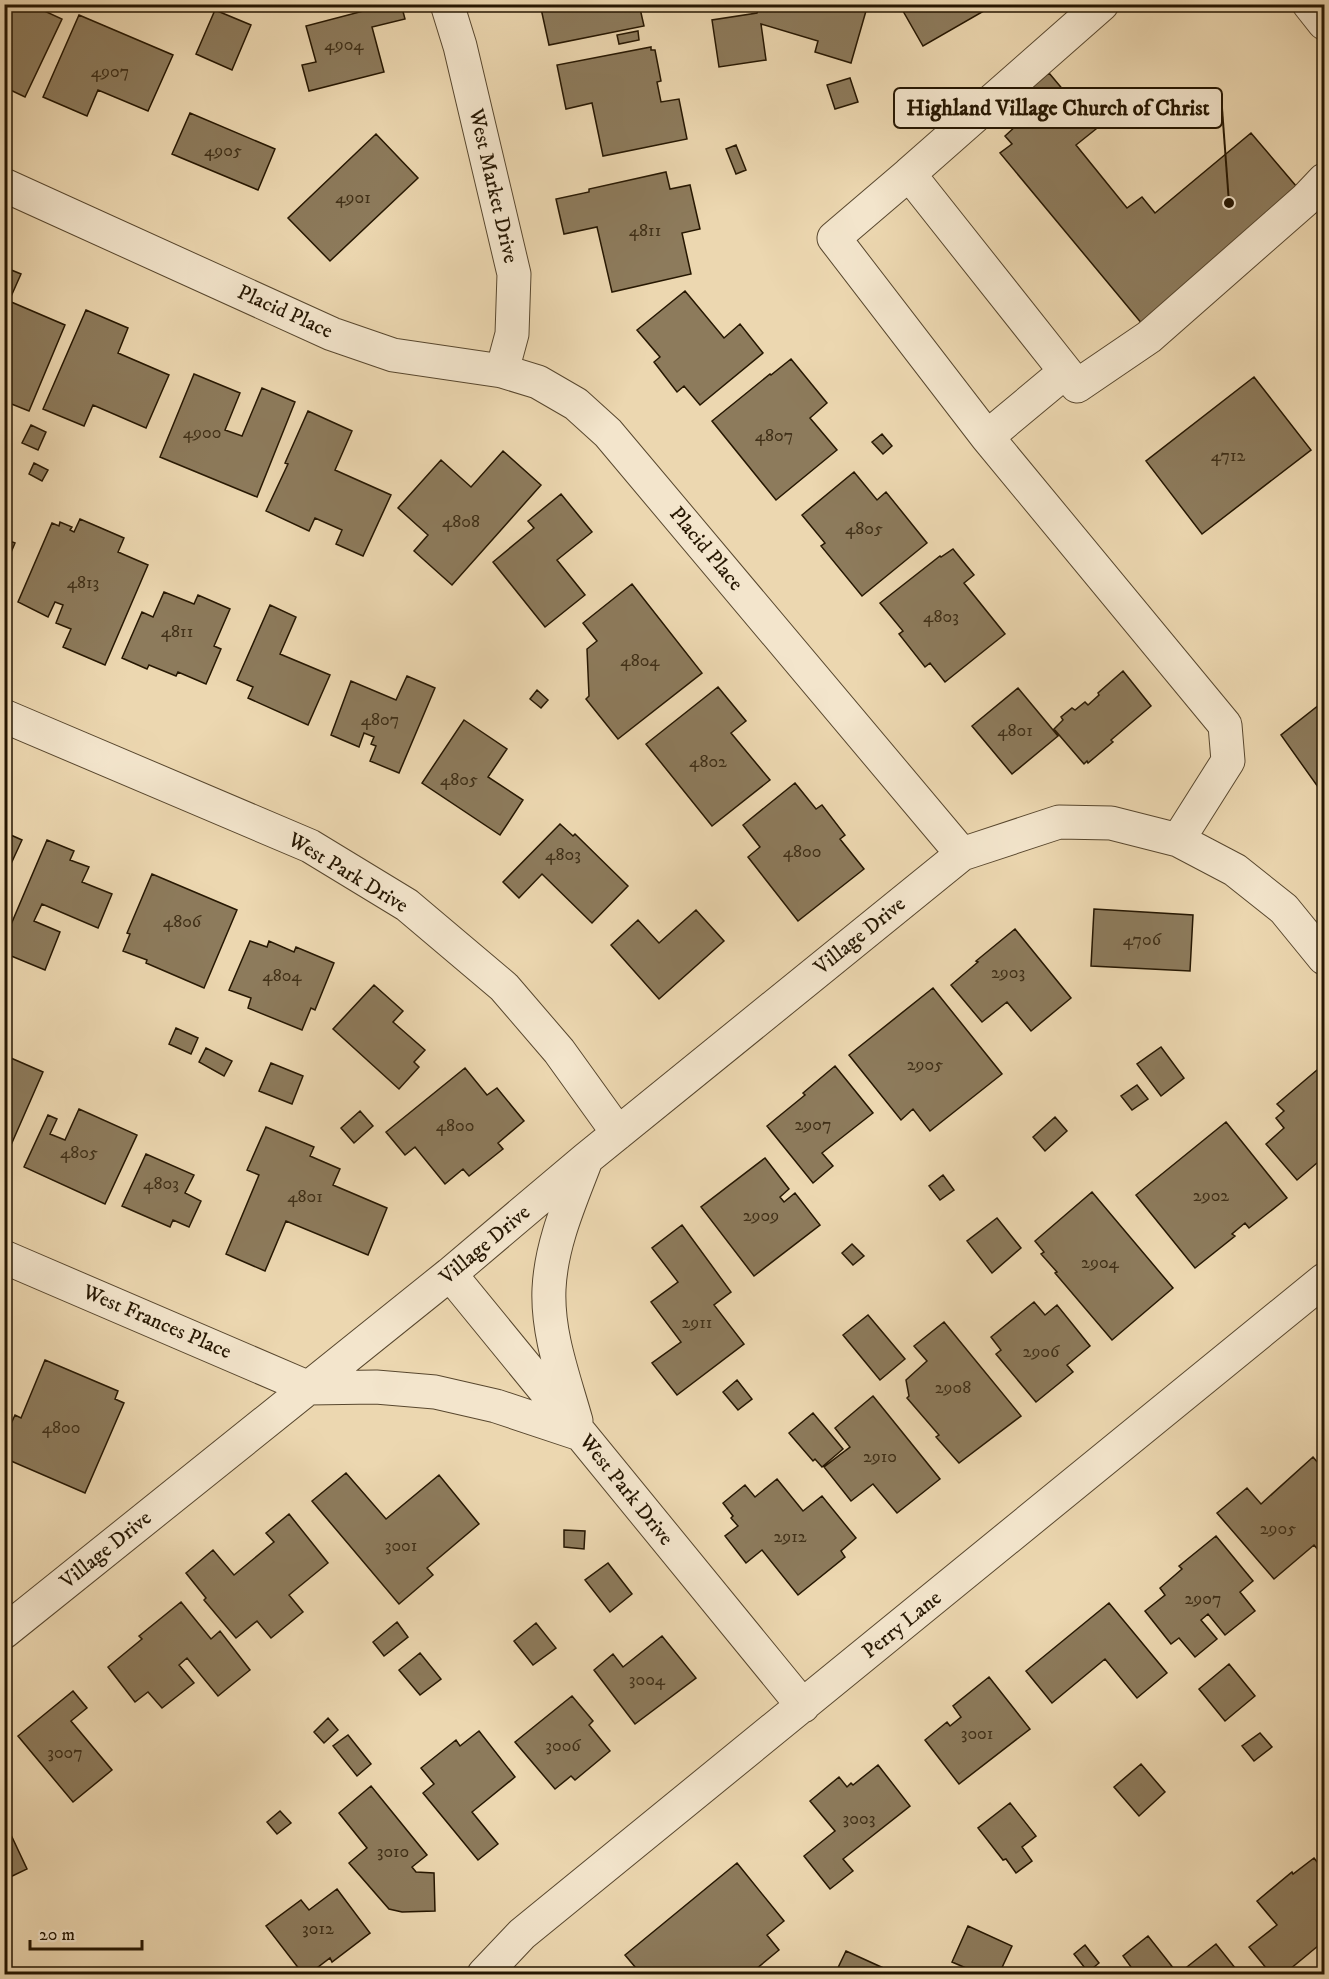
<svg xmlns="http://www.w3.org/2000/svg" width="1329" height="1979" viewBox="0 0 1329 1979" font-family="'IM FELL DW Pica',serif">
	<style>
		.building { fill: #8d7b5c; stroke: #261702; stroke-width: 1.5 }
		.lines { fill: none; stroke-linecap: round; stroke-linejoin: round }
		.minor-casing { stroke: #58472e; stroke-width: 35 }
		.minor { stroke: #f3e5cc; stroke-width: 33 }
		.labels { text-anchor: middle; dominant-baseline: central; stroke-width: 4.5; stroke-linejoin: round; paint-order: stroke }
		.number-label { font-size: 18px; fill: #403018 }
		.street-label { font-size: 21px; fill: #261702; stroke: #f3e5cc }
		.leader { fill: none; stroke: #261702; stroke-width: 2 }
		.callout-dot { fill: #261702; stroke: #f3e5cc; stroke-width: 2 }
		.callout { fill: #f3e5cc; stroke: #261702; stroke-width: 2 }
		.callout-label { font-size: 22px; text-anchor: middle; font-weight: bold; fill: #261702 }
	</style>
	<rect width="100%" height="100%" fill="#ecd7b0"/>
	<filter id="stains"><feTurbulence type="fractalNoise" baseFrequency=".00333" numOctaves="4"/><feColorMatrix values="0 0 0 0 .2 0 0 0 0 .09 0 0 0 0 .02 0 0 0 .5 -.17"/></filter>
	<radialGradient id="worn" r=".72"><stop offset=".6" stop-color="#630" stop-opacity="0"/><stop offset="1" stop-color="#630" stop-opacity=".3"/></radialGradient>
	<path class="building" d="M4,4H39L38,8L62,19L25,97L4,87Z
		M390,4H401L405,19L372,27L384,72L309,91L302,65L316,62L306,26Z
		M540,4H639L644,26L549,45Z
		M760,4H868L851,63L815,52L818,41L761,24L766,60L719,67L712,20L757,13Z
		M899,4H996L923,46Z
		M215,10L251,25L232,70L196,54Z
		M79,15L173,55L148,111L98,90L87,116L43,97Z
		M638,31L639,40L619,44L617,35Z
		M651,47V50H655L661,81L657,82L661,102L679,99L687,139L603,156L592,103L566,109L557,65Z
		M1049,73L1096,129L1076,145L1127,208L1142,197L1155,213L1251,133L1302,193L1143,325L1000,153L1012,144L1005,136L1017,125L1004,110Z
		M850,78L858,102L835,109L827,85Z
		M190,113L275,149L258,190L172,154Z
		M376,134L418,178L330,261L288,218Z
		M736,145L746,170L736,174L726,149Z
		M666,172L670,189L690,185L700,229L682,233L691,274L612,292L597,227L564,234L556,199L589,192V189Z
		M4,267L21,274L9,301L65,325L29,411L4,401V368L7,362L4,361Z
		M685,291L724,338L740,324L763,353L700,405L684,386L677,392L654,362L660,357L637,330Z
		M86,310L128,328L118,353L169,375L146,428L93,405L84,426L43,409Z
		M791,359L827,403L810,418L837,450L776,500L712,421L770,374L771,375Z
		M194,374L240,393L225,430L242,436L262,388L295,402L257,497L160,457Z
		M1254,377L1311,450L1202,534L1146,461Z
		M308,411L352,431L335,470L391,495L363,556L336,544L342,530L315,518L309,531L266,511L288,464L285,463Z
		M31,425L46,432L38,450L22,443Z
		M882,434L892,446L883,454L872,442Z
		M503,451L541,485L452,585L414,551L428,535L398,508L441,460L471,487Z
		M34,463L48,470L42,481L29,474Z
		M854,472L877,500L886,492L927,543L862,596L821,546L825,543L802,515Z
		M561,494L592,532L557,560L585,595L545,627L493,562L534,528L528,521Z
		M80,519L124,538L118,552L148,565L105,665L63,647L71,629L56,623L63,605L55,602L48,617L18,602L52,523L59,526L60,522L72,527L70,530L74,532Z
		M4,539L15,543L4,569Z
		M953,549L974,575L964,583L1005,634L945,682L930,663L925,667L899,634L903,631L880,603L940,556L941,557Z
		M632,584L702,673L618,739L586,699L589,696L587,649L597,641L583,623Z
		M164,592L194,604L198,595L230,609L214,646L221,649L206,684L178,672L176,676L149,665L147,669L122,658L142,612L153,617Z
		M270,605L296,617L280,654L330,675L308,725L248,698L253,687L237,680Z
		M1123,671L1151,706L1111,740L1113,742L1088,763L1087,761L1084,764L1054,729L1063,720L1061,717L1072,708L1075,710L1085,702L1088,705L1099,695L1098,693Z
		M407,676L435,688L399,773L370,761L376,746L371,744L374,737L364,733L359,747L331,735L351,681L396,700Z
		M718,687L746,721L731,733L770,780L712,826L646,744Z
		M1018,688L1058,736L1012,774L972,726Z
		M537,690L548,700L541,708L530,699Z
		M1324,701V782L1318,787L1281,735Z
		M464,720L507,749L488,777L523,800L500,835L422,783Z
		M795,783L816,809L822,805L845,835L840,839L864,869L798,921L748,857L760,847L743,825Z
		M560,824L573,836L575,834L628,886L592,923L542,874L519,898L503,882Z
		M4,832L22,840L4,879Z
		M47,840L74,851L70,860L89,867L82,882L112,894L98,928L42,904L34,921L60,932L45,970L4,953V941Z
		M152,874L237,910L204,988L146,963L147,960L123,951L130,934L127,933Z
		M1094,909L1193,915L1190,971L1091,966Z
		M696,910L724,941L659,999L611,945L638,920L659,943Z
		M1015,929L1071,998L1031,1031L1007,1002L982,1022L951,985L978,962L976,961Z
		M250,941L267,947L269,941L294,952L296,947L334,963L315,1010L311,1008L302,1030L248,1008L251,998L229,990Z
		M374,985L403,1011L393,1022L425,1050L414,1062L419,1067L399,1089L333,1029Z
		M933,988L1002,1074L930,1131L913,1109L901,1120L849,1055Z
		M176,1028L198,1038L191,1054L169,1044Z
		M1161,1047L1184,1078L1161,1096L1137,1064Z
		M206,1048L232,1061L224,1076L199,1062Z
		M4,1055L43,1072L4,1161Z
		M271,1063L303,1076L292,1104L259,1091Z
		M1324,1064V1157L1297,1180L1266,1144L1284,1128L1276,1118L1284,1111L1277,1104Z
		M835,1066L873,1113L822,1153L833,1166L813,1183L767,1126L805,1095L803,1093Z
		M465,1068L487,1095L497,1088L524,1121L498,1143L503,1149L469,1176L463,1169L445,1184L415,1147L405,1155L386,1132Z
		M1137,1085L1148,1099L1132,1110L1121,1096Z
		M79,1109L137,1135L105,1204L24,1167L48,1115L57,1119L50,1134L65,1140Z
		M360,1111L373,1126L354,1143L341,1128Z
		M1055,1117L1067,1131L1045,1151L1033,1137Z
		M1226,1122L1287,1198L1249,1228L1245,1223L1232,1234L1235,1236L1195,1268L1136,1195Z
		M266,1127L314,1147L310,1156L340,1169L333,1185L387,1208L368,1255L286,1221L265,1271L226,1254L259,1175L247,1170Z
		M146,1154L194,1175L185,1193L201,1201L189,1227L173,1220L170,1227L122,1206Z
		M765,1158L789,1189L780,1197L784,1202L795,1193L820,1225L754,1276L701,1207Z
		M943,1175L954,1190L940,1200L929,1186Z
		M1092,1192L1173,1288L1112,1340L1055,1273L1057,1272L1041,1254L1044,1252L1035,1241Z
		M997,1218L1021,1248L992,1273L967,1241Z
		M682,1225L731,1292L714,1305L744,1344L677,1395L652,1363L681,1342L651,1302L678,1282L652,1248Z
		M852,1244L864,1256L853,1265L842,1253Z
		M1034,1302L1045,1315L1057,1305L1090,1346L1067,1365L1073,1372L1036,1402L996,1354L1001,1350L991,1337Z
		M868,1315L905,1359L880,1380L843,1335Z
		M944,1322L1021,1416L959,1463L936,1437L939,1435L907,1398L909,1396L906,1380L927,1361L914,1346Z
		M45,1360L118,1391L115,1399L124,1403L85,1493L4,1458V1439L15,1415L21,1418Z
		M737,1380L752,1399L738,1410L723,1392Z
		M873,1396L940,1479L897,1513L873,1484L851,1501L824,1467L850,1447L835,1428Z
		M813,1413L843,1449L822,1467L815,1459L813,1461L789,1433Z
		M1313,1457L1324,1470V1557L1314,1545L1274,1579L1217,1513L1247,1488L1261,1504Z
		M346,1473L386,1519L439,1475L479,1524L427,1568L433,1575L399,1604L312,1501Z
		M777,1479L803,1511L822,1496L856,1538L841,1551L845,1557L798,1595L762,1550L746,1563L725,1536L738,1526L731,1518L733,1516L723,1503L745,1485L755,1497Z
		M289,1514L328,1563L289,1595L303,1612L271,1638L257,1621L236,1638L204,1600L206,1598L186,1573L213,1550L234,1575L274,1542L266,1533Z
		M564,1530L585,1531L584,1549L564,1547Z
		M1216,1536L1253,1581L1240,1592L1255,1611L1225,1635L1208,1614L1201,1620L1217,1639L1195,1657L1179,1638L1171,1644L1145,1611L1165,1595L1160,1588L1182,1569L1179,1566Z
		M608,1563L632,1594L610,1612L585,1580Z
		M181,1602L211,1639L220,1631L250,1670L218,1696L187,1658L179,1665L194,1683L162,1708L148,1692L135,1702L108,1667L142,1639L139,1636Z
		M1109,1603L1167,1673L1137,1698L1105,1659L1052,1703L1026,1671Z
		M397,1622L408,1637L384,1656L373,1642Z
		M536,1623L556,1648L533,1665L514,1641Z
		M662,1636L696,1678L635,1724L594,1670L613,1654L623,1667Z
		M420,1653L441,1679L420,1695L399,1670Z
		M1229,1664L1255,1696L1225,1721L1199,1689Z
		M989,1677L1030,1729L959,1784L925,1740L947,1722L950,1726L961,1717L953,1706Z
		M73,1691L87,1708L71,1721L112,1770L73,1802L18,1736Z
		M572,1696L593,1721L589,1725L610,1751L575,1780L571,1776L555,1789L515,1742Z
		M328,1718L338,1730L324,1743L314,1732Z
		M479,1731L515,1777L472,1812L498,1844L478,1860L423,1793L434,1784L421,1768L456,1740L460,1746Z
		M1260,1733L1272,1747L1254,1761L1242,1746Z
		M348,1735L371,1764L357,1776L333,1746Z
		M1141,1764L1165,1792L1139,1816L1114,1787Z
		M878,1765L910,1806L843,1859L853,1871L830,1889L804,1856L835,1831L810,1801L839,1777L847,1787L851,1783L853,1785Z
		M371,1786L427,1855L412,1867L416,1872L434,1873L435,1911L402,1912L389,1909L349,1863L367,1848L339,1813Z
		M1010,1803L1036,1836L1022,1847L1032,1861L1016,1873L1006,1859L1003,1860L978,1828Z
		M280,1811L291,1823L277,1834L267,1822Z
		M4,1820L27,1869L4,1880Z
		M1314,1858L1324,1871V1941L1284,1974H1271L1249,1947L1277,1925L1257,1901L1292,1872L1293,1874Z
		M737,1863L784,1921L767,1935L779,1950L750,1974H740L735,1968L727,1974H685L682,1970L677,1974H641L625,1955Z
		M337,1889L370,1933L332,1962L330,1958L309,1974H303L266,1926L301,1900L309,1910Z
		M968,1926L1012,1946L999,1974H980L952,1962Z
		M1148,1936L1178,1974L1216,1944L1240,1974H1136L1123,1956Z
		M1085,1945L1099,1963L1088,1972L1074,1954Z
		M846,1951L890,1971L893,1974H835Z"/>
	<g class="lines">
		<defs>
			<path id="minor" d="M447,4L460,46L514,274L512,334L502,371
				M1102,4L909,174L1077,386L1149,337L1305,200L1324,180
				M1309,4L1324,23
				M909,174L834,238L987,437L1065,372
				M4,185L332,334L393,355L502,371L538,382L576,404L608,433L962,854
				M987,437L1225,725L1228,761L1178,840
				M4,716L310,846L407,905L504,987L559,1051L618,1133
				M4,1257L309,1388L376,1387L435,1392L496,1406L580,1434
				M450,1274L803,1706
				M576,1421C564,1378 547,1334 549,1289C551,1244 570,1202 586,1160
				M4,1632L450,1274L586,1159L962,854L1059,822L1111,823L1178,840L1235,870L1284,909L1324,958
				M484,1974L522,1934L1324,1280"/>
		</defs>
		<use href="#minor" class="minor-casing"/>
		<use href="#minor" class="minor"/>
	</g>
	<g class="labels">
		<g class="number-label">
			<text x="344" y="45">4904</text>
			<text x="110" y="72">4907</text>
			<text x="223" y="151">4905</text>
			<text x="353" y="198">4901</text>
			<text x="645" y="231">4811</text>
			<text x="202" y="433">4900</text>
			<text x="774" y="436">4807</text>
			<text x="1228" y="456">4712</text>
			<text x="461" y="522">4808</text>
			<text x="864" y="529">4805</text>
			<text x="83" y="583">4813</text>
			<text x="941" y="617">4803</text>
			<text x="177" y="632">4811</text>
			<text x="640" y="661">4804</text>
			<text x="380" y="720">4807</text>
			<text x="1015" y="731">4801</text>
			<text x="708" y="762">4802</text>
			<text x="459" y="780">4805</text>
			<text x="802" y="852">4800</text>
			<text x="563" y="855">4803</text>
			<text x="182" y="922">4806</text>
			<text x="1142" y="940">4706</text>
			<text x="1008" y="973">2903</text>
			<text x="282" y="976">4804</text>
			<text x="925" y="1065">2905</text>
			<text x="813" y="1125">2907</text>
			<text x="455" y="1126">4800</text>
			<text x="79" y="1153">4805</text>
			<text x="161" y="1184">4803</text>
			<text x="1211" y="1196">2902</text>
			<text x="305" y="1197">4801</text>
			<text x="761" y="1216">2909</text>
			<text x="1100" y="1263">2904</text>
			<text x="697" y="1323">2911</text>
			<text x="1041" y="1352">2906</text>
			<text x="953" y="1388">2908</text>
			<text x="61" y="1428">4800</text>
			<text x="880" y="1457">2910</text>
			<text x="1278" y="1529">2905</text>
			<text x="790" y="1537">2912</text>
			<text x="401" y="1546">3001</text>
			<text x="1203" y="1599">2907</text>
			<text x="647" y="1680">3004</text>
			<text x="977" y="1734">3001</text>
			<text x="563" y="1746">3006</text>
			<text x="65" y="1753">3007</text>
			<text x="859" y="1819">3003</text>
			<text x="393" y="1852">3010</text>
			<text x="318" y="1929">3012</text>
		</g>
		<g class="street-label">
			<text transform="translate(493 186) rotate(77)">West Market Drive</text>
			<text transform="translate(285 312) rotate(24)">Placid Place</text>
			<text transform="translate(706 549) rotate(50)">Placid Place</text>
			<text transform="translate(348 873) rotate(31)">West Park Drive</text>
			<text transform="translate(860 936) rotate(-39)">Village Drive</text>
			<text transform="translate(485 1245) rotate(-40)">Village Drive</text>
			<text transform="translate(157 1322) rotate(23)">West Frances Place</text>
			<text transform="translate(626 1490) rotate(51)">West Park Drive</text>
			<text transform="translate(106 1550) rotate(-39)">Village Drive</text>
			<text transform="translate(902 1625) rotate(-39)">Perry Lane</text>
		</g>
	</g>
	<path class="leader" d="M1229 203L1222 108"/>
	<circle class="callout-dot" cx="1229" cy="203" r="6"/>
	<rect class="callout" x="894" y="88" width="328" height="40" rx="6"/>
	<g class="callout-label">
		<text x="1058" y="115">Highland Village Church of Christ</text>
	</g>
	<rect width="1329" height="1979" fill="none" stroke="#ecd7b0" stroke-width="24"/>
	<rect x="6" y="6" width="1317" height="1967" fill="none" stroke="#261702" stroke-width="3"/>
	<rect x="12" y="12" width="1305" height="1955" fill="none" stroke="#261702" stroke-width="1.5"/>
	<path d="M30 1940v9h112v-9" fill="none" stroke="#261702" stroke-width="3"/>
	<text x="39" y="1940" font-size="18" fill="#261702" stroke="#f3e5cc" stroke-width="4.5" paint-order="stroke">20 m</text>
	<rect width="100%" height="100%" filter="url(#stains)"/>
	<rect width="100%" height="100%" fill="url(#worn)"/>
</svg>
